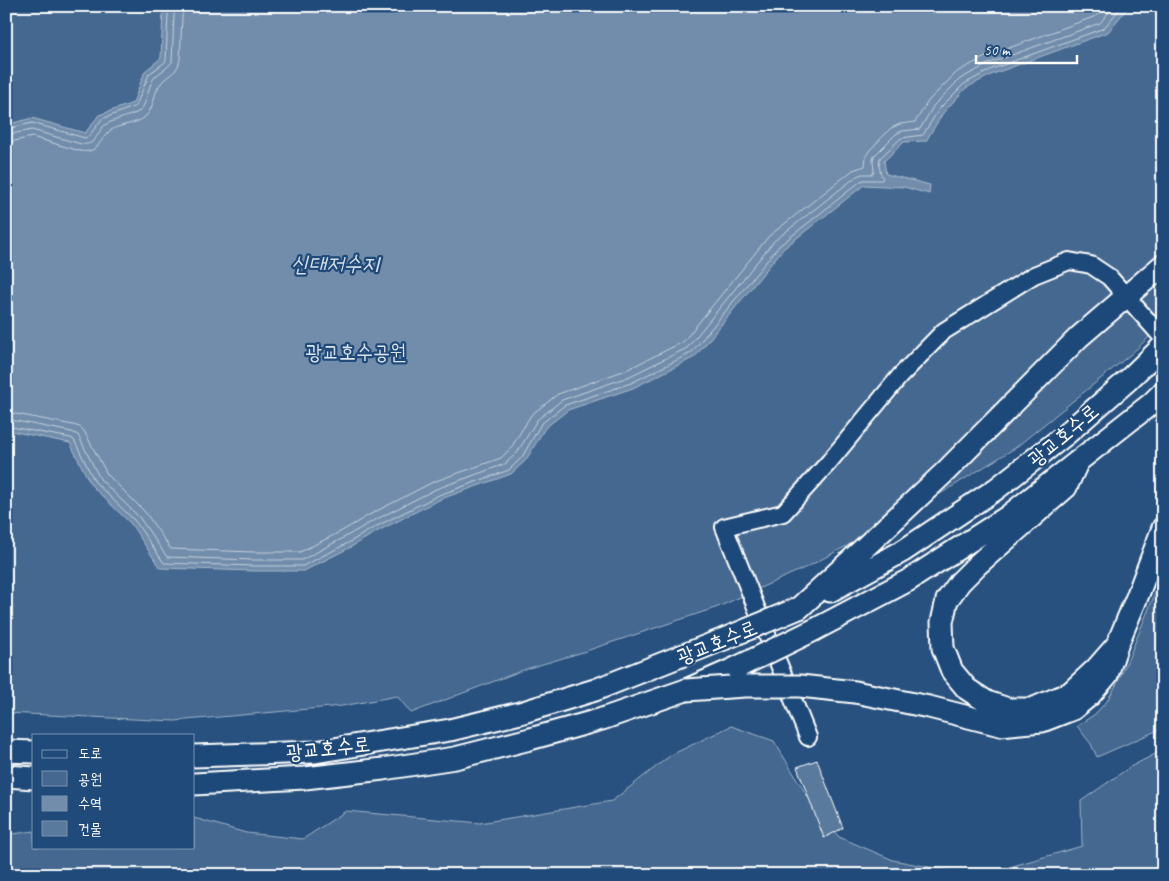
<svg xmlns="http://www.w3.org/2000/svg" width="1169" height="881" viewBox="0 0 1169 881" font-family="Caveat,'Poor Story',sans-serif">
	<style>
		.green { fill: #446890; stroke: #a2b4c8 }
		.water { fill: #718dab; stroke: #aabbcd }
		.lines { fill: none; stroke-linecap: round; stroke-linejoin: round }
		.shore { stroke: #c6d1dd; stroke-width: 1 }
		.building { fill: #5a7a9d; stroke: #fff }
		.minor-casing { stroke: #fff; stroke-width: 20 }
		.major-casing { stroke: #fff; stroke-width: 25 }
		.minor { stroke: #1f4a7a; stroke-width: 16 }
		.major { stroke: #1f4a7a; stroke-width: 21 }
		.major-bridge-casing { stroke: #fff; stroke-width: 25; stroke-linecap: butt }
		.major-bridge { stroke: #1f4a7a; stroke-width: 21 }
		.labels { text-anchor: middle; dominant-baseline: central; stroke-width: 4.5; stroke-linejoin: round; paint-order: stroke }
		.park-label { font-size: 21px; fill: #dae1e9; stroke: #1f4a7a }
		.street-label { font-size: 21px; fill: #fff; stroke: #1f4a7a }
		.water-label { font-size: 22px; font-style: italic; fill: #d4dde6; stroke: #1f4a7a }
	</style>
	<rect width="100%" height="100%" fill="#28517f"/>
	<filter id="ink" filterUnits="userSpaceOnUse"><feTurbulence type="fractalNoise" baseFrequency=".02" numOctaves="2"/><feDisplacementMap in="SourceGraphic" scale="10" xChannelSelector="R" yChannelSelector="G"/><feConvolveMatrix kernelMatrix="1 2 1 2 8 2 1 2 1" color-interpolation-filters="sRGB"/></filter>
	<g filter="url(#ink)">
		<path class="green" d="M6,6H1163V324L1131,354L1015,448L914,510L809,566L718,607L583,652L526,669L411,713L397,696L342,706L175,721L6,713Z
			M1163,574V728L1097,757L1091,744L1077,726L1095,714L1107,701L1118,682L1129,657Z
			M731,726L774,741L814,807L839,837L893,860L970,875H6V835L34,831V847H194V818L246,833L303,839L346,811L480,823L612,801L671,755Z
			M1163,750V875H982L1082,846L1081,801L1130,767Z"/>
		<path class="water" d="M166,6H1129L1108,32L993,74L966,88L943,113L926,141L904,142L884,161L886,174L930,185L929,194L904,187L864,185L783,249L695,357L633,388L568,410L545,428L526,460L511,474L441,499L378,531L351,547L304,571H254L160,568L131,524L91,485L70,443L6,430V125L32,118L85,133L99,115L133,103L145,71L161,58L163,11Z"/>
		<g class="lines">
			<path class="shore" d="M6,129L32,123L85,138L89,136L102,119L136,106L149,74L164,63L166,60L168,13L170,6
				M6,135L32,130L81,144C97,146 96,133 105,125C112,120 131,116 140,111C148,102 147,88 154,78C159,72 167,69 172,62L174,15L176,6
				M6,143L32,137L80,151C99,154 98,141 110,131C118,124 136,125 145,117C155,108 153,91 162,82C170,73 178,73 180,59L182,17L184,6
				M6,412L73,425L80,427L84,431L107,474L145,512L171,549L254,552H300L342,531L369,515L433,482L501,458L511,448L531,415L558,394L626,370L683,342L769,236L853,170L865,166L866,156L869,151L891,128L900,124L915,122L929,100L957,72L987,56L1096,16L1105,6
				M6,419L72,432L78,435L100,479L139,517L167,557L254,560H302L345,537L373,521L436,489L505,464L517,453L537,420L562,400L628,377L687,348L774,241L857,176L862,174H873L874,172L873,161L874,156L896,134L902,131L920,129L934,105L960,79L990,63L1100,23L1114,6
				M6,426L71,438L74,440L95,482L135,521L164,563L254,566H303L348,543L375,527L439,495L509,470L522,457L541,424L565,405L631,383L691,353L779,246L861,181L864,180H882L883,178C880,173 878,164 880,158L901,138L923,135L939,109L964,84L992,69L1104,28L1122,6"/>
		</g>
		<path class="building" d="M817,760L843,828L824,838L797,767Z"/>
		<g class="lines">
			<defs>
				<path id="minor" d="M808,737L724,527L783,513L829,462L900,376L944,331L1034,275L1069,261L1091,265L1109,277L1163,338"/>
				<path id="major" d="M1078,461L1066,487L978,564L960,582L947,600L942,622L943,648L952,671L967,689L987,702L1008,709H1032L1070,693L1096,669L1117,645
					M830,591L903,551L996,489L1065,435L1128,380L1163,346
					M799,608L863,549L944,473L1079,337L1163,265
					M814,630L909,580L1007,517L1152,403L1163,392
					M855,692L929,707L1000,725L1042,721L1073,709L1090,695L1107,675L1117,645L1137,597L1163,528
					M6,751L34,752
					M194,756L315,752L450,730L520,713L595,690L724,639
					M6,776L34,778
					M194,784L305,778L383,769L455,758L530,739L602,719L686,690L736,668"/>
			</defs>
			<use href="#minor" class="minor-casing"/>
			<use href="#major" class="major-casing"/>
			<use href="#minor" class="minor"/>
			<use href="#major" class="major"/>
			<defs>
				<path id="major-bridge" d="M724,639L799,608
					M736,668L814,630
					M686,690L745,686H800L855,692"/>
			</defs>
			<use href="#major-bridge" class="major-bridge-casing"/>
			<use href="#major-bridge" class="major-bridge"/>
		</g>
	</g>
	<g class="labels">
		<g class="park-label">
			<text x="356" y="352">광교호수공원</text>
		</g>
		<g class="street-label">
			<text transform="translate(1063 435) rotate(-40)">광교호수로</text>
			<text transform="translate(717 642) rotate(-22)">광교호수로</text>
			<text transform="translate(328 748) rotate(-6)">광교호수로</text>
		</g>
		<g class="water-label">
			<text x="335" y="264">신대저수지</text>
		</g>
	</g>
	<rect width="1169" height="881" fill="none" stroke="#1f4a7a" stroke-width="25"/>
	<rect x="12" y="12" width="1144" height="856" fill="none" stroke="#fff" stroke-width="2" filter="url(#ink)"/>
	<rect x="32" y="734" width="162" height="115" fill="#1f4a7a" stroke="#7992af"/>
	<rect x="42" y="750" width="25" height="8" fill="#1f4a7a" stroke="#7992af"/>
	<text x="78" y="758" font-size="15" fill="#ffffff">도로</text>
	<rect x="42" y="771" width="25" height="15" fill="#446890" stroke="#7992af"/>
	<text x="78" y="784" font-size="15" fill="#ffffff">공원</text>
	<rect x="42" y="796" width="25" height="15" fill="#718dab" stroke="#7992af"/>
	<text x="78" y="808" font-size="15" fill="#ffffff">수역</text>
	<rect x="42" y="821" width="25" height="15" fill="#5a7a9d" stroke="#7992af"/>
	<text x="78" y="834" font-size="15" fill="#ffffff">건물</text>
	<path d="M976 55v8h101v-8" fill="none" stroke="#ffffff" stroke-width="2.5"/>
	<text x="984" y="55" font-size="15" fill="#ffffff" stroke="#1f4a7a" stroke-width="4" paint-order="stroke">50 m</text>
</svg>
